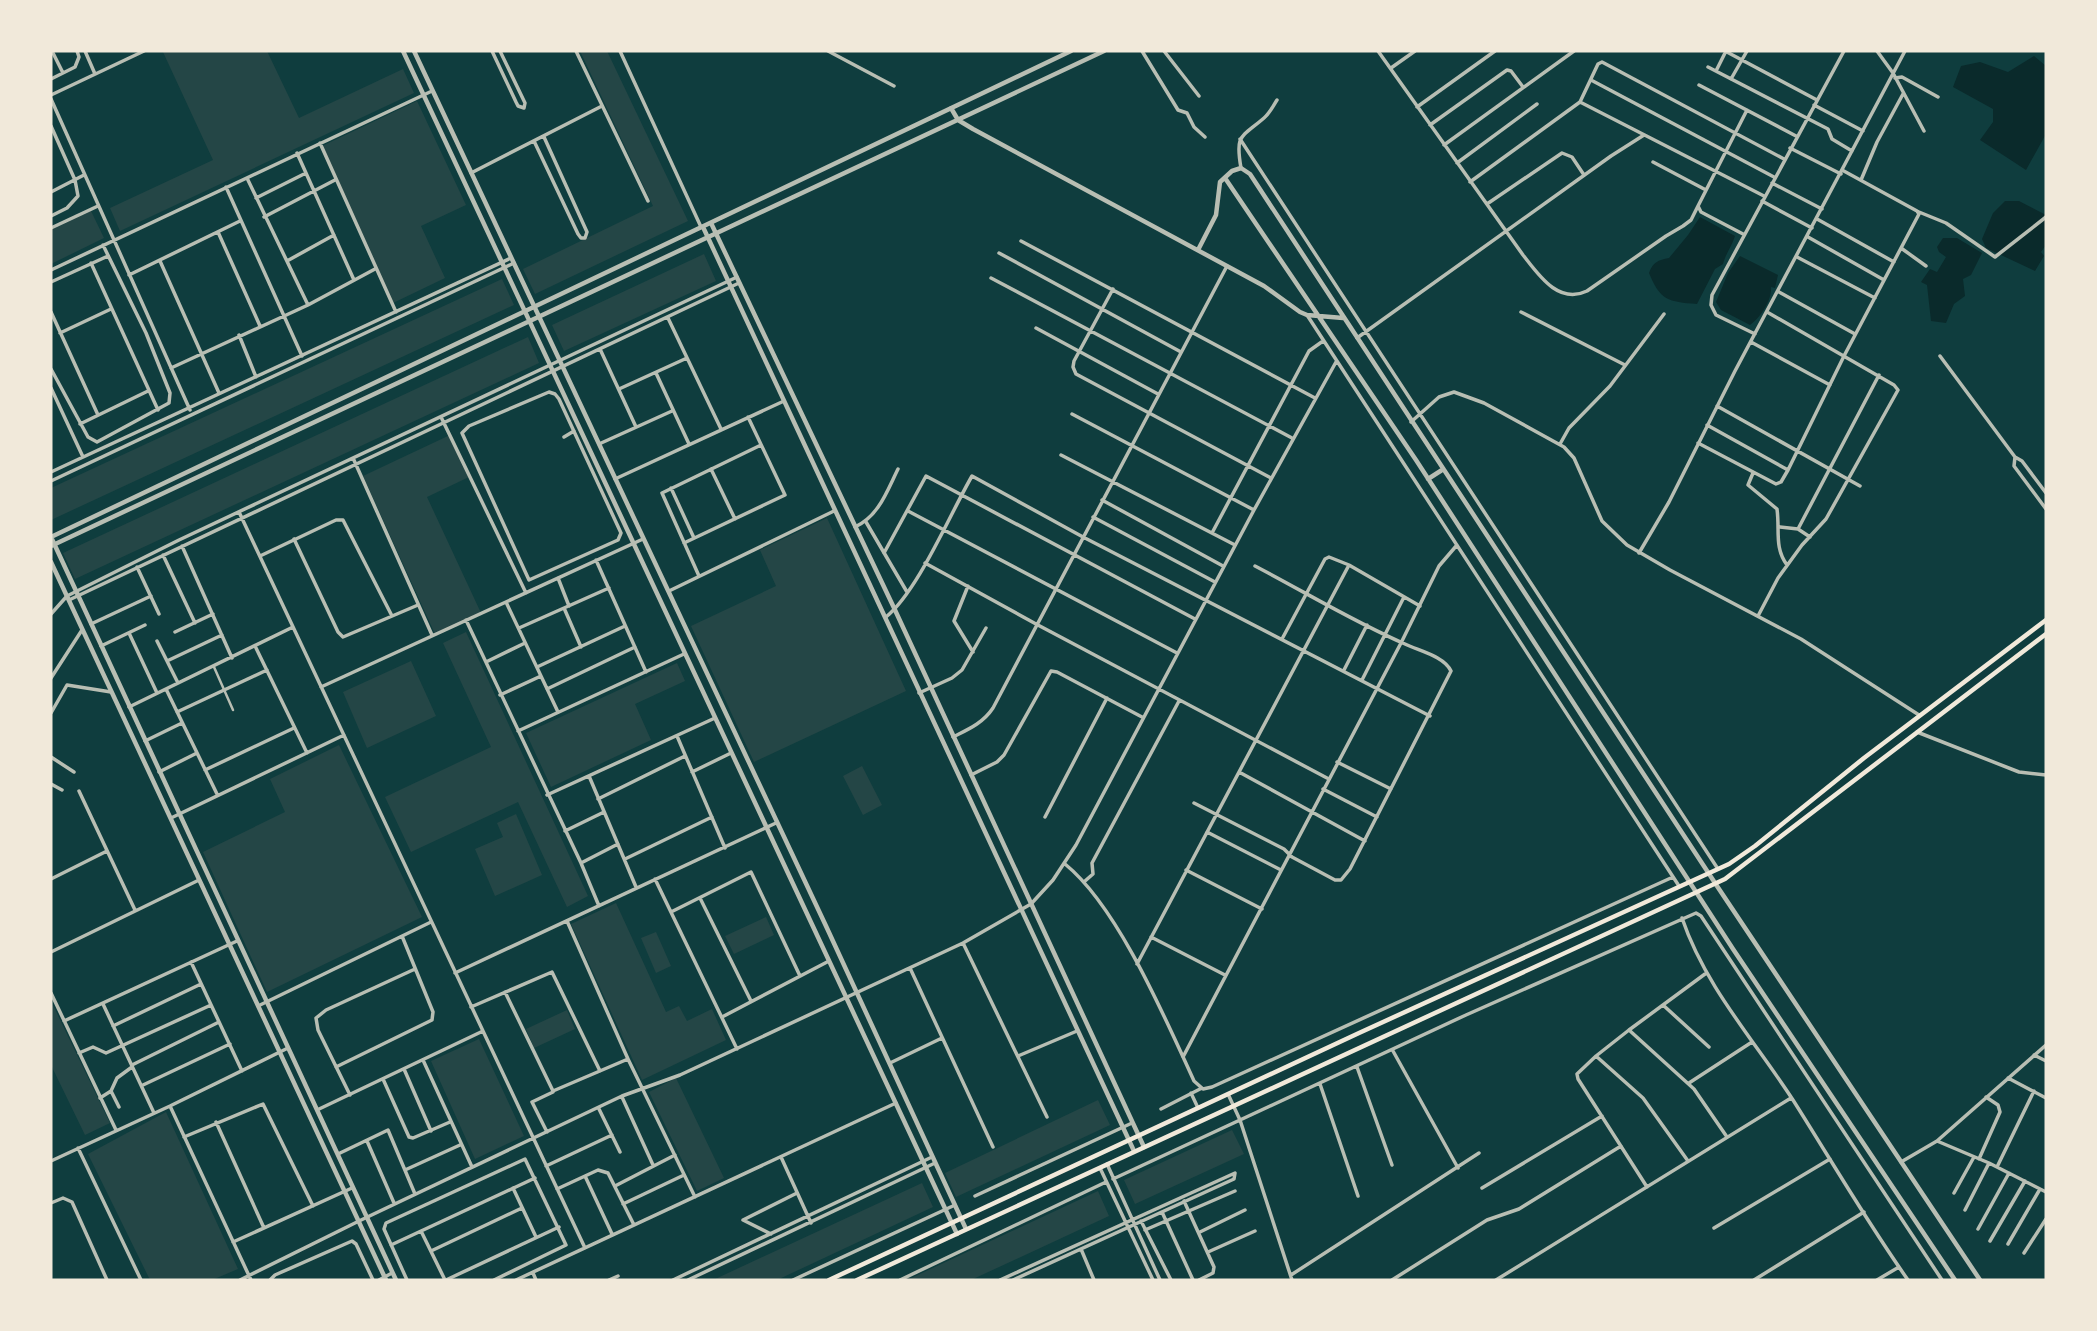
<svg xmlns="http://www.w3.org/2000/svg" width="2097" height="1331" viewBox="0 0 2097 1331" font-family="'Roboto Serif',serif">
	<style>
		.green { fill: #244646 }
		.water { fill: #0a2a2b }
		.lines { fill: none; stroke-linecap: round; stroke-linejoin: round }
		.pedestrian { stroke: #b8beb3; stroke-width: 2.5 }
		.minor { stroke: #b8beb3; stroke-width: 3.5 }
		.tertiary { stroke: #b8beb3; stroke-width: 4.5 }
		.secondary { stroke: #f1e9da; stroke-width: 4.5 }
	</style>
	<rect width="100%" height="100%" fill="#0f3d3e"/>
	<path class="green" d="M165,51H267L299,118L403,69L414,93L120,231L110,208L213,160L163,52Z
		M580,51H607L688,221L535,294L523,269L653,206Z
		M417,101L466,205L421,226L445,278L393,303L320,147Z
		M91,211L104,238L51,264V230Z
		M704,254L716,281L564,351L552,325Z
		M502,279L514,305L51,520V488Z
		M528,337L539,363L75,579L63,553Z
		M450,435L469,477L427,497L481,613L435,634L363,476Z
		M827,518L906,691L754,762L691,626L776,586L760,550Z
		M466,632L588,896L567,907L518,802L411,852L385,797L491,747L443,643Z
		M411,661L436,716L367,748L343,692Z
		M677,663L685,681L635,704L651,740L551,787L526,733Z
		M339,745L422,917L267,992L203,852L285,812L270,779Z
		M862,766L882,805L863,815L843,776Z
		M516,814L542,875L495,896L475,849L503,837L497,823Z
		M616,903L666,1012L679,1006L687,1021L712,1009L726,1040L642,1080L571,924Z
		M766,917L774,935L734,954L725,936Z
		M656,932L671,966L656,973L641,938Z
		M51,1001L110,1123L85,1135L51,1065Z
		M567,1010L575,1029L534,1048L526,1029Z
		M479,1039L524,1136L475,1159L431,1061Z
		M676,1078L724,1178L697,1191L649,1092Z
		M1098,1100L1110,1125L956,1197L945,1173Z
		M166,1112L238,1269L212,1280H150L88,1154Z
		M1232,1130L1244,1154L1135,1204L1124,1180Z
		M922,1183L933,1207L777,1280H713Z
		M1098,1191L1109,1216L971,1280H907Z"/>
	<path class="water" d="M2034,56L2046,66V134L2026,170L1980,140L1993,122V109L1953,87L1961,66L1980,62L2008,72Z
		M2005,201H2019L2046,215V245L2041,252L2044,256L2035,271L1986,248L1982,239L1993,213Z
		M1700,217L1735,236C1732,246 1726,253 1723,264L1715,269L1697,304C1668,302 1660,300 1649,273C1653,262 1658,260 1669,258L1688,235Z
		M1943,238H1957L1982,253L1971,275L1963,279L1965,296L1954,304L1946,323L1931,321L1927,285L1921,282L1930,269L1937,272L1946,257L1939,252L1937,247Z
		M1740,256L1778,275L1775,288L1771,287C1772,300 1761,317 1750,325L1721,310L1716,302L1728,273Z"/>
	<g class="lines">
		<path class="pedestrian" d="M214,667L233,710"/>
		<path class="minor" d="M52,51L63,73
			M85,51L95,74
			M492,51L516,102L518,106L524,108L525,103L500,51
			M576,51L648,201
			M620,51L701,227
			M828,51L894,86
			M1142,51L1178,110L1187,113L1194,127L1205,137
			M1164,51L1199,96
			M1378,51L1523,255C1538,274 1558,305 1587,291L1666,236L1683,226L1691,220L1698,206
			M1725,51L1817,100
			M1877,51L1893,73L1924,131
			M1708,67L1828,129L1832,139L1852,151
			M1391,68L1415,51
			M1716,71L1726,51
			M1895,78L1902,77L1938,97
			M51,79L75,67L79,57L77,51
			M1731,79L1747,51
			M1591,80L1774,177
			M1699,85L1796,136
			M51,95L144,51
			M51,99L190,410
			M1580,102L1764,196
			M1814,105L1863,131
			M1417,107L1495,51
			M1430,125L1507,70L1511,71L1523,87
			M51,126L75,180L78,196L67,208L51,216
			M1240,139L1718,869
			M534,141L578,234L581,238H585L587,232L544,137
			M320,143L396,312
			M1444,145L1574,51
			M1790,148L1841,174
			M297,153L354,280
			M1653,162L1706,190
			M1457,163L1537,104
			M1241,168C1235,134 1241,138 1264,118C1270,113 1273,106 1277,100
			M471,173L602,106
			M247,178L308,305
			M1861,180L1877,142L1903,94
			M1470,182L1580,102L1598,64L1602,62L1784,159
			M1772,183L1822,209
			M226,187L302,356
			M51,192L84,175
			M256,198L306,173
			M1762,201L1812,228
			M1487,204L1562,153L1572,157L1584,175
			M1919,212L1946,223L1995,257L2046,217
			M264,217L335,180
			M1817,219L1894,262
			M51,228L98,206
			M218,232L260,326
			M1743,234L1701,212L1698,206L1747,110
			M1808,237L1884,280
			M1021,241L1315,398
			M1901,248L1926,266
			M999,253L1181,352
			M1797,257L1875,298
			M160,261L219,393
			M287,261L334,235
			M91,263L158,410
			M51,270L432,91
			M129,275L240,221
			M991,278L1292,438
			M51,282L108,256
			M1113,289L1074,361L1073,367L1076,374L1271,478
			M1779,292L1855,334
			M51,312L98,415
			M1521,312L1625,365
			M1307,315L1679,886
			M668,318L721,429
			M1036,328L1158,394
			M60,333L111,309
			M1755,334L1716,315L1711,305L1712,295L1844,51
			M239,335L256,377
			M1357,338L1611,156L1644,135
			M1751,342L1830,385
			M600,349L636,427
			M1940,356L2015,457L2022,461L2046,493
			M171,368L308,305L375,269
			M51,369L88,437L97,442L169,403L170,393L146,333L103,245
			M656,373L689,444
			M51,388L83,457
			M619,389L687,358
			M549,392L555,394L559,399L621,533L618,540L529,580L462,433L469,426Z
			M1717,406L1860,486
			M1072,414L1254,510
			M441,417L526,593
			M1411,422L1439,397L1454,392L1484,403L1564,447L1574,458L1602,521L1627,545L1670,570L1801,639L1919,715
			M80,424L148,391
			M1707,425L1788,470
			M564,437L574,431
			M1698,443L1776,484L1781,482L1788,470L1844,356L1919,214L1917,211L1842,170
			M599,444L672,411
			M1560,444L1569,428L1610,386L1664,314
			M1061,455L1235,545
			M2015,457L2014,466L2046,509
			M353,458L432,635
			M711,469L735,519
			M51,472L511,258
			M1753,473L1748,485L1777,509C1780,531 1774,547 1787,565
			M615,479L784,401
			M51,481L514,263
			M671,488L694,538
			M1102,500L1223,566
			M908,511L1177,653
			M239,512L585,1248
			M1093,517L1215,582
			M866,522L907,592
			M855,527C879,516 887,491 898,469
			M1780,527L1798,529L1810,537
			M1798,529L1879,375
			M1212,533L1309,351L1323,341
			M294,539L338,632L343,637L418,605
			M684,543L785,495L748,417
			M182,546L232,658
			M884,553L926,476L1195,619
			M1639,553L1669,502L1735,371L1905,51
			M163,555L195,623
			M260,556L336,520H343L392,616
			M596,560L646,672
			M925,563L1036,624L1327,778
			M137,567L159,614
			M699,576L662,493L761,445
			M558,578L569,606
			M968,586L954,621L973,652
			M669,591L834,511
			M69,600L739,283
			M506,602L558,712
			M564,608L581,647
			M51,614L67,596L179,540L737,277
			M1758,616L1778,578L1802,545L1826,519L1898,390L1894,385L1767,312
			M886,617C918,591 950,514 972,476L1083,537L1430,716
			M466,620L581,863L599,906
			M91,624L151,596
			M519,628L609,588
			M175,632L213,614
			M129,633L157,693
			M1282,639L1325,559L1329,557L1349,565L1420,606
			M157,641L178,683
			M101,646L145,625
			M256,648L307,753
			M167,661L222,635
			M486,662L525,643
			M537,667L625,626
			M1344,670L1367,625
			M51,678L82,630
			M1362,680L1404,597
			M321,687L643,539
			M166,689L217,794
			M547,689L635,647
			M919,693L952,678L962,670L986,628
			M500,695L541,676
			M129,707L293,627
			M177,712L267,670
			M51,713L67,685L111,692
			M518,731L684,654
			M1917,732L2019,772L2046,775
			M677,736L725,848
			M953,737C969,729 983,723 993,708L1227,266
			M145,741L182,723
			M51,757L74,772
			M1337,762L1391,789
			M205,770L294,728
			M159,772L197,753
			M692,772L731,753
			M1239,772L1365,841
			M971,775L997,762L1004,755L1051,671L1057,672L1142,717
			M589,776L636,887
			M51,784L62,790
			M1323,789L1377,817
			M79,791L135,910
			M547,795L715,718
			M598,799L685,756
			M1194,803L1284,849L1292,857L1335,880H1341L1350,869L1451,671C1444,656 1419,651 1405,644C1354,622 1305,592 1255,566
			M1045,817L1107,698
			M171,818L344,735
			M565,831L604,812
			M1207,832L1281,870
			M625,859L712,817
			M581,863L618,844
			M1065,864C1118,907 1165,1018 1194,1081L1203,1089L1212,1087L1673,877
			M1186,870L1262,909
			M51,879L107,851
			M655,879L737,1049
			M1085,881L1093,874L1092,863L1179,701
			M700,898L751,1001
			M671,912L751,872L800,976
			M1682,918C1705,986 1754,1040 1793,1100C1831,1160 1867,1222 1908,1280
			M567,921L628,1059L695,1197
			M1151,937L1225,975
			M963,943L1047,1117
			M51,952L199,880
			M191,962L242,1071
			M1137,964L1349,565
			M910,968L993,1147
			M455,973L776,823
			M505,992L553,1091L628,1059
			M51,993L116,1130
			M103,1004L154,1113
			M1663,1005L1709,1047
			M258,1006L431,922
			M471,1007L552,972L600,1071
			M722,1017L829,961
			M64,1021L237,941
			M113,1026L201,984
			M1629,1030L1694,1089L1727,1137
			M1393,1051L1458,1168
			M79,1053L93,1047L106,1053L211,1005
			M2034,1055L2046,1061
			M1018,1056L1077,1031
			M1596,1056L1643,1098L1688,1161
			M1183,1057L1401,643L1439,566L1457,545
			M423,1060L472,1167
			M890,1063L942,1038
			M132,1065L219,1022
			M336,1067L432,1020L433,1012L402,936
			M1357,1067L1392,1165
			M404,1069L431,1131
			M2008,1078L2046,1098
			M383,1079L409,1137L413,1138L450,1122
			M1689,1083L1752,1042
			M1320,1084L1358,1196
			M143,1085L230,1044
			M111,1091L119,1107
			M1191,1093L1198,1108
			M1228,1094L1240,1120L1292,1280
			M350,1095L318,1030L316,1018L326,1010L415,969
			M622,1097L653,1165
			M100,1098L111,1091L117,1078L132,1067
			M170,1106L251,1280
			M599,1109L620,1152
			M1161,1109L1200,1089
			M317,1110L483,1031
			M216,1122L264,1228
			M547,1132L532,1102L553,1092
			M184,1137L263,1104L313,1206
			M367,1141L394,1203
			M1937,1141L1989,1163L2046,1192
			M78,1148L141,1280
			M338,1154L388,1130L415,1194
			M781,1157L811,1223
			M1979,1159L2000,1112L1998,1105L1986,1097
			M51,1161L170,1106L288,1048
			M1901,1162L1937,1141L2046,1045
			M1107,1164L1160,1280
			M546,1166L612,1135
			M1997,1167L2034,1091
			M1100,1168L1153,1280
			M405,1170L460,1145
			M585,1176L612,1234
			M1113,1179L1466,1015L1696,913L1701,916L1942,1280
			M615,1186L675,1155
			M1647,1187L1578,1079L1577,1074L1596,1056L1629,1030L1705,974
			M513,1188L536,1237
			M1482,1188L1602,1116
			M557,1189L598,1170L608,1173L634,1225
			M1954,1193L1974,1157
			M975,1196L1132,1123
			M1184,1201L1214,1267L1213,1273L1199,1280
			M51,1203L63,1198L72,1202L107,1280
			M623,1204L684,1175
			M1965,1210L1989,1163
			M1162,1212L1193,1280
			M1141,1221L1171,1280
			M1714,1228L1830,1159
			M1978,1229L2009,1173
			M1145,1230L1235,1191
			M421,1231L445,1280
			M1200,1232L1245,1210
			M771,1234L743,1220L797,1193
			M1990,1241L2025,1181
			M233,1242L352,1188
			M2008,1244L2040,1189
			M391,1245L535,1178
			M1081,1249L1094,1280
			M431,1251L522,1208
			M1208,1252L1255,1231
			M2024,1253L2046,1219
			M533,1273L536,1280
			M1291,1275L1479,1153
			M240,1280L359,1221L622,1096L680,1075L963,943L1031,904L1053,880L1076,845L1254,510L1336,362
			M270,1280L275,1275L352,1241L356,1244L373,1280
			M379,1280L392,1273
			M407,1280L384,1229L386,1223L525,1159L566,1245L494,1280
			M446,1280L559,1227
			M516,1280L896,1103
			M609,1280L618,1276
			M673,1280L932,1157
			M688,1280L935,1163
			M793,1280L955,1205
			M900,1280L1106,1182
			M1000,1280L1235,1173L1234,1179L1013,1280
			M1392,1280L1487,1220L1519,1209L1621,1146
			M1496,1280L1791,1098
			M1754,1280L1864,1212
			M1877,1280L1899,1267"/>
		<path class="tertiary" d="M403,51L957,1234
			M414,51L826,926L966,1229
			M951,108L958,120L973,129L1264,286L1300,312L1307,315L1343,318
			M1225,178L1416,460L1733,949L1955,1280
			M711,223L895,610L1144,1147
			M703,227L1134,1151
			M1198,250L1216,215L1220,182L1232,171L1241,168L1250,174L1715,883L1980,1280
			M1428,479L1442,470
			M51,537L1071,51
			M51,537L396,1280
			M51,546L1104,51
			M51,562L386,1280"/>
		<path class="secondary" d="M829,1280L1359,1033L1729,864L1755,846L1864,758L2046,620
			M857,1280L1725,879L2046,634"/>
	</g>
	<rect width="2097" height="1331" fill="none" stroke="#f1e9da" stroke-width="105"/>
</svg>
